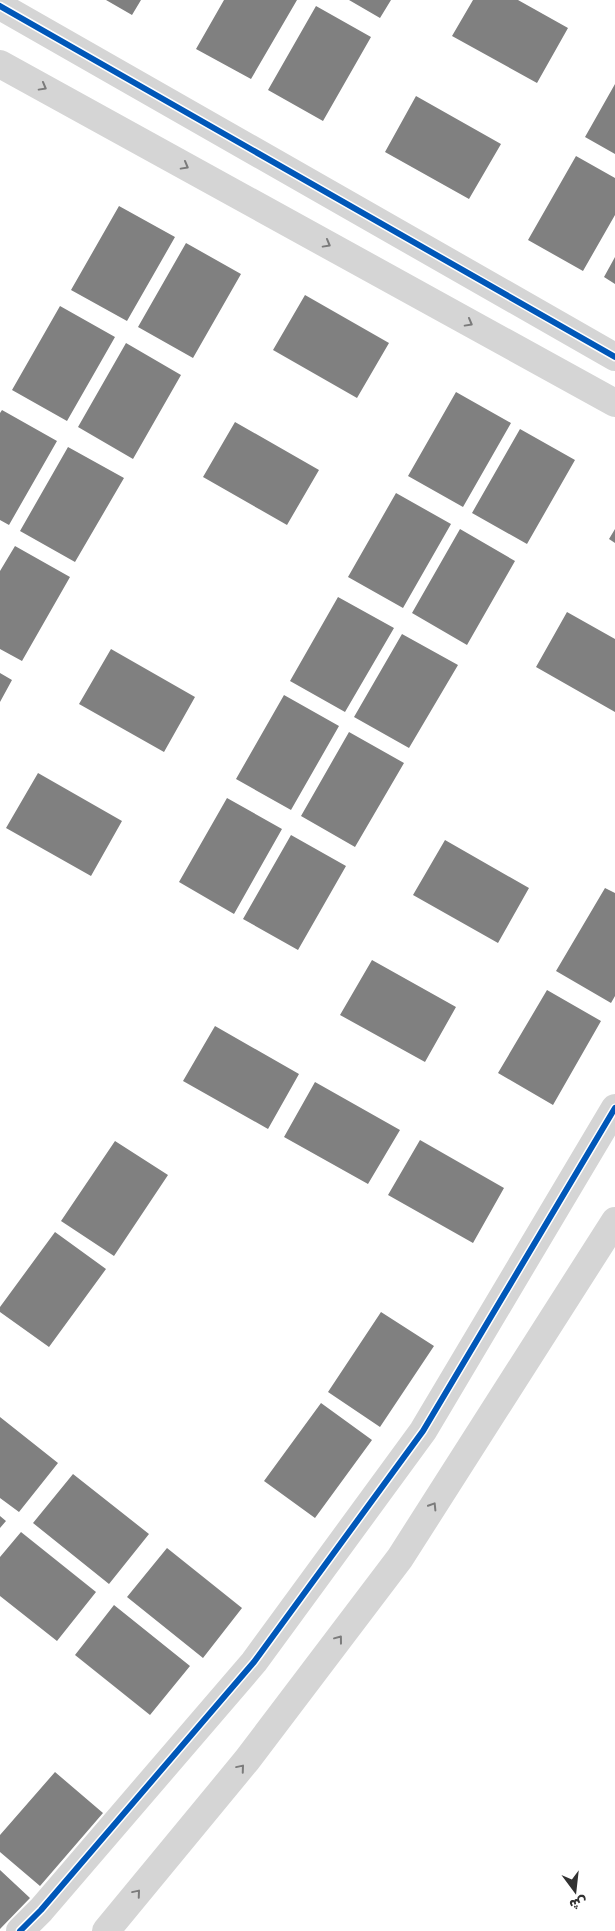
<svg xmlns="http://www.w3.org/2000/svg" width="615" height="1931" viewBox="0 0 615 1931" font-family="Rubik,Vazirmatn,sans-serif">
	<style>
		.building { fill: #808080 }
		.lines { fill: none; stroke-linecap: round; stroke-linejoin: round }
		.minor { stroke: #d5d5d5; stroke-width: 28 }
		.cycleway-casing { stroke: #fff; stroke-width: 9 }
		.cycleway { stroke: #0057b8; stroke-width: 6 }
		.oneway { stroke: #7b7b7b }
	</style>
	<rect width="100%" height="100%" fill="#fff"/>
	<path class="building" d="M106,0H141L132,15Z
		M224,0H297L251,79L196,49Z
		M349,0H391L380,18Z
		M473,0H518L568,28L537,83L452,36Z
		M316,6L371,37L323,121L268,90Z
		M615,84V154L585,137Z
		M416,96L501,144L469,199L385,152Z
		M576,156L615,178V215L583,271L528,240Z
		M119,206L175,237L127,321L71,290Z
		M186,243L241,274L193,358L138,327Z
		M615,257V284L604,277Z
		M305,295L389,343L357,398L273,350Z
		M60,306L115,337L67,421L12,390Z
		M126,343L181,375L133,459L78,427Z
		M456,392L511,423L463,507L408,476Z
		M2,410L57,441L9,525L0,520V413Z
		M235,422L319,470L287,525L203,477Z
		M520,429L575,460L527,544L472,513Z
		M68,447L124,478L75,562L20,531Z
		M396,493L451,524L403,608L348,577Z
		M460,529L515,561L467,645L412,613Z
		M615,529V543L609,539Z
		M15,546L70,577L22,661L0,649V571Z
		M338,597L394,628L345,712L290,681Z
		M567,612L615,639V712L536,667Z
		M402,634L458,665L409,748L354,717Z
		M111,649L195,697L164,752L79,704Z
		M0,673L12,680L0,702Z
		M284,695L339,726L291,810L236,779Z
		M349,732L404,763L355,847L301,816Z
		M38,773L122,821L91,876L6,828Z
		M227,798L282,829L234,914L179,882Z
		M291,835L346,866L298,950L243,919Z
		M445,840L529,888L498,943L413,895Z
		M605,888L615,893V996L611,1003L556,971Z
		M372,960L456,1007L425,1062L340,1015Z
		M547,990L601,1021L553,1105L498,1073Z
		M215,1026L299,1074L268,1129L183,1081Z
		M315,1082L400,1130L368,1184L284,1137Z
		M420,1140L504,1188L473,1243L388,1195Z
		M115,1141L168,1175L114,1256L61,1221Z
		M55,1232L106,1269L49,1347L0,1312V1307Z
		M381,1312L434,1346L380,1427L328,1392Z
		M321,1403L372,1440L315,1518L264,1481Z
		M0,1417L58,1463L19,1512L0,1498Z
		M73,1474L149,1534L109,1584L33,1523Z
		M0,1516L6,1521L0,1528Z
		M21,1532L96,1592L57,1641L0,1596V1557Z
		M167,1548L242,1608L203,1658L127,1597Z
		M114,1605L190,1666L150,1715L75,1655Z
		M55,1772L103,1813L40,1886L0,1852V1835Z
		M0,1870L30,1898L0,1929Z"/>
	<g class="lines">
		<path class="minor" d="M0,6L615,357
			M0,64L615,403
			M20,1931L41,1910L254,1662L423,1431L615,1108
			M106,1931L247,1760L400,1558L615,1221"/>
		<defs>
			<path id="cycleway" d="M0,6L615,357
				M20,1931L41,1910L254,1662L423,1431L615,1108"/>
		</defs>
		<use href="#cycleway" class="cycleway-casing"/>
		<use href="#cycleway" class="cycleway"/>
	</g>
	<defs><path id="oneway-chevron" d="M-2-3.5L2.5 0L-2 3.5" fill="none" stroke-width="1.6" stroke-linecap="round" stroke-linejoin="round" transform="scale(1.25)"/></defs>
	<g class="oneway">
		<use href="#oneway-chevron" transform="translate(43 87) rotate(29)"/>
		<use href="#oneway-chevron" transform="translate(185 166) rotate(29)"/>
		<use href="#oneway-chevron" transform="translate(327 244) rotate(29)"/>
		<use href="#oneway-chevron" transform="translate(469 323) rotate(29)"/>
		<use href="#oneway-chevron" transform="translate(433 1506) rotate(-58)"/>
		<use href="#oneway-chevron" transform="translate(339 1639) rotate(-53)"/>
		<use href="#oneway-chevron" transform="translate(241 1768) rotate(-50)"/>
		<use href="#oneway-chevron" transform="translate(137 1893) rotate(-50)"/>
	</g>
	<g transform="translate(575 1891) rotate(165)" stroke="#ffffff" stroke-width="4" paint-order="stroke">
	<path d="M0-4L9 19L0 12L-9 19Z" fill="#313131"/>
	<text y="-8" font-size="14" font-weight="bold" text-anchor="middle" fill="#313131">ش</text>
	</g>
</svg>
